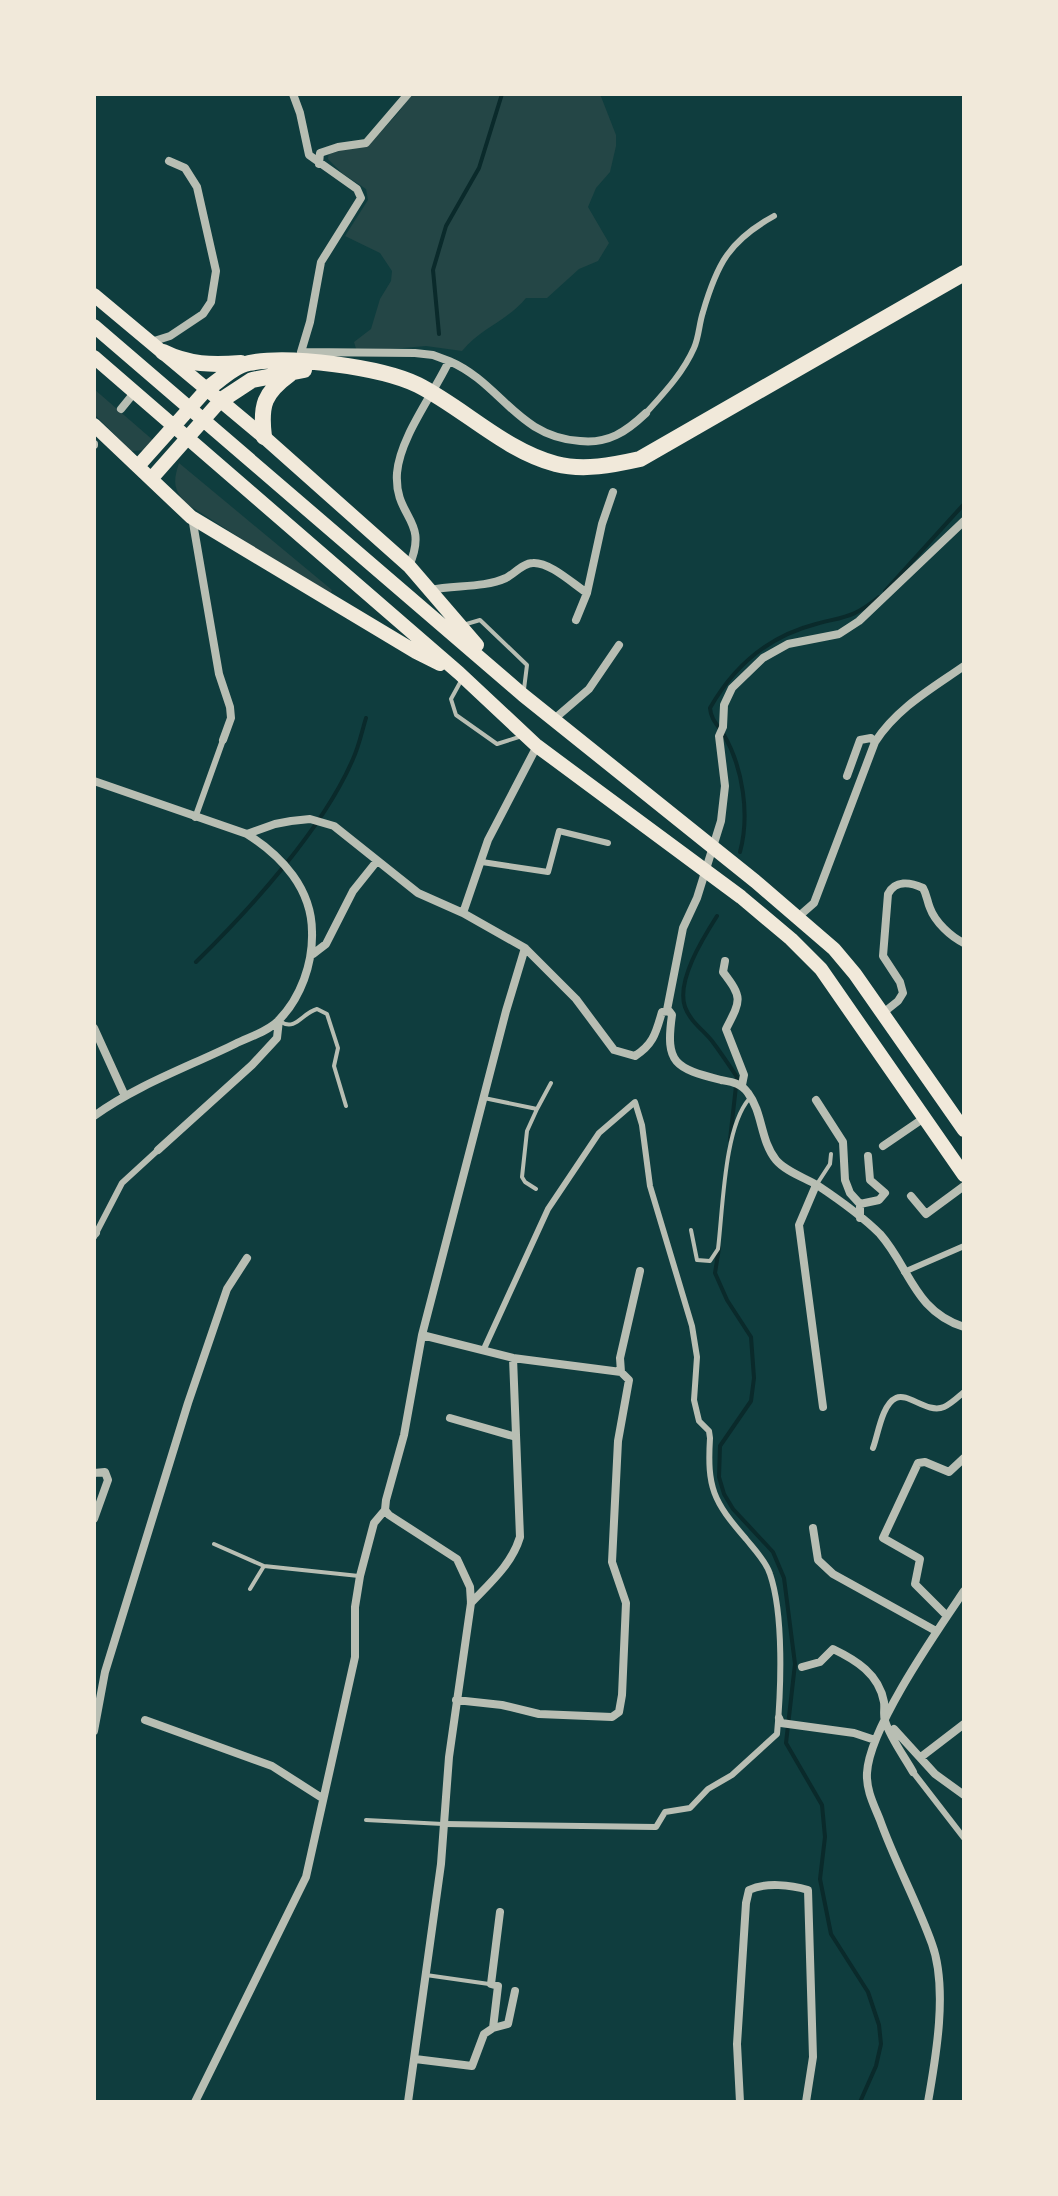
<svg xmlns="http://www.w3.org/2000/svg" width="1058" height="2196" viewBox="0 0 1058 2196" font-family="'Fira Sans Condensed',sans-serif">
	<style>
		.green { fill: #244646 }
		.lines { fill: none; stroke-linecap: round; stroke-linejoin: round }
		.stream { stroke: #0a2a2b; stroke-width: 4 }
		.service { stroke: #b8beb3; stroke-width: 4 }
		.pedestrian { stroke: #b8beb3; stroke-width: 6 }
		.minor { stroke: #b8beb3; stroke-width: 8 }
		.primary { stroke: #f1e9da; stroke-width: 14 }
		.motorway { stroke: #f1e9da; stroke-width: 16 }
	</style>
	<rect width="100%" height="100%" fill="#0f3d3e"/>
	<path class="green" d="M411,94H600L616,135V146L610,172L596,188L588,207L609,243L598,261L579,269L547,298H526C506,322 482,327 462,351L426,346L357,352L354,342L371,329L380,299L391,281L392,271L380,253L345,236L368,200L366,189L343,174L328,159L329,152L368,146L399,112Z
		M94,389L154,441L146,450L131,451L94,414Z
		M179,463L332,590L330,595L187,504C173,489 173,482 179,463Z"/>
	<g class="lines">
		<path class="stream" d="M439,334L433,270L446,226L479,168L502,94
			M885,591L964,504
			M740,852C750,815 743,768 724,735C718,725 711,720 710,708C734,666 769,636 816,624C846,616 853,618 879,597
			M717,916C703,938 676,981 685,1007C690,1021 703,1030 712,1041C721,1053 729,1065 737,1077L730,1140
			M196,962C250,909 323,829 353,759C359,746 362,731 366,718
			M719,1248L715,1273L727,1300L751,1337L754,1378L751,1401L720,1446L719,1477L724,1494L733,1509L773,1552L784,1578L795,1664L786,1743L822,1805L825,1837L820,1879L831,1934L868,1992L879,2025L881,2044L876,2066L860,2102"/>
		<path class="service" d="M463,625L480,620L527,665L524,689
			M462,679L451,699L456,715L497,744L522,736
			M281,1022C296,1031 302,1013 317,1009L327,1014L338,1048L334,1066L346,1106
			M484,1098L537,1109L551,1083
			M817,1184L830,1164L831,1154
			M536,1189L525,1182L522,1177L527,1131L537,1109
			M691,1230L697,1260L710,1261L718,1249C723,1209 724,1128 749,1099
			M214,1544L264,1566L359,1576
			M250,1589L264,1566
			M366,1820L443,1824
			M426,1975L489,1984"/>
		<path class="pedestrian" d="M646,413C664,393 683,373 694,348C699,337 699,324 703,312C717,264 729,241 774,216
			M195,818L223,740
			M482,862L548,872L559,831L608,843
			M94,1237L122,1183L158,1150
			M904,1272L964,1246
			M873,1448C878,1435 882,1404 896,1398C908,1392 927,1414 944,1407C951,1404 958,1397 964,1392
			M913,1772L964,1838
			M445,1824L656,1827L665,1812L690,1808L708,1789L732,1775L777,1734C781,1690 784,1615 770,1574C766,1561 754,1549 746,1539C713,1501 707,1488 710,1438L709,1431L699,1421L694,1400L697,1357L692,1326L650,1186L642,1125L635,1102L599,1133L548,1209L483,1351"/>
		<path class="minor" d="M293,94L300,113L309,155L357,189L361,198L321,262L310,322L301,352L415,353L433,355L449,361
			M319,164L320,153L338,147L366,143L408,94
			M151,342L170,336L203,314L211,302L216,271L197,187L185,168L169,161
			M121,409L134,393
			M94,445V444
			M192,517L219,674L230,707L231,718L223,740
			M409,566C430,518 394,519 397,473C400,437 433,395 449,361C501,383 517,437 580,441C608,444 626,432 646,413
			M431,590C455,585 484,588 506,578C514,574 523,563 533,563C550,562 573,584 587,593L602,524L613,492
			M576,620L587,593
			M553,720L589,689L619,645
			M847,776L860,740L871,738L875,742
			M94,781L247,834C282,856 312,889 312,932C313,963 301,998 278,1021C267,1032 249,1037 235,1044C188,1067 137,1085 94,1116
			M247,834L275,824L291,821L310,819L334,826L418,893L463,913L525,948L576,999L614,1050L635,1056C654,1044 656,1032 662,1012L669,1011L672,1015C665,1064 675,1068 721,1080C732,1082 741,1083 748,1093C763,1113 760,1140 776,1160C785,1171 805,1178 817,1185C838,1199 862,1216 880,1234C910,1268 914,1311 964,1327
			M463,913L488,840L537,746
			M798,917L814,903L875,742C897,708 931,689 964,666
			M313,954L326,944L353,891L377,861
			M725,961L723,972C743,998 741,1000 726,1029L744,1075L742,1085
			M667,1010L683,928L697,898L721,821L725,786L719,736L723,727L724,705L732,688L763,658L788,644L839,634L859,621L964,521
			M883,1013L898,1001L903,993L900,982L883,956L888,894C895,880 910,882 923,888C927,895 927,901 930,908C935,922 951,937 964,943
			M94,1028L124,1094
			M816,1100L843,1142L845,1180L850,1193L860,1204V1218
			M883,1146L924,1118
			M158,1150L252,1065L277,1038L279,1020
			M816,1185L799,1225L823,1407
			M911,1196L926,1214L964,1186
			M860,1204L879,1200L885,1193L870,1180L868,1156
			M94,1232L96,1233
			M422,1335L513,1358L621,1372L629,1380L618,1441L612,1562L626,1603L622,1695L619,1712L612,1717L539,1714L502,1705L456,1700
			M621,1372L620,1358L640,1271
			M450,1418L516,1437
			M94,1473L105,1472L108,1480L94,1519
			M813,1528L818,1560L833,1574L936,1631
			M471,1603C490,1583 512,1564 520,1537L513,1358
			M947,1616L915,1584L920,1559L883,1538L918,1463L925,1462L949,1472L964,1458
			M802,1667L820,1662L833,1649C856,1660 879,1674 884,1702C885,1708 883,1715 885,1721C891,1739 904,1756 913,1772
			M779,1718L781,1723L854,1733L875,1740
			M145,1720L272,1766L322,1798
			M894,1729L935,1774L964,1795
			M94,1731L105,1672L188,1403L227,1289L247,1258
			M921,1757L964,1724
			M493,2028L508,2024L515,1991
			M415,2059L472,2066L484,2034L493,2028L498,1986L491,1984L500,1912
			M195,2102L306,1877L355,1657V1607L360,1576L374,1523L385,1510
			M408,2102L441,1864L449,1757L471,1603L470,1587L457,1559L389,1515L385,1510L386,1500L404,1435L422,1335L506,1011L525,948
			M740,2102L737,2044L746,1903L749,1890C766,1882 791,1885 808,1890L813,2057L806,2102
			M928,2102C936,2057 948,1988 932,1944C917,1902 895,1862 880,1820C874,1805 866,1790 867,1773C869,1728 937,1631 964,1591"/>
		<path class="primary" d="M94,295L264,437L409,566L477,645
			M94,326L523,695L755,881L834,949L855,974L964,1130
			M94,357L459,673L537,746L741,897L791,939L821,969L964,1175
			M94,425L191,517L416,652L440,664
			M139,465L207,389
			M151,479L220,401"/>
		<path class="motorway" d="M163,352C189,365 212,365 241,363
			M207,389C220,380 234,366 249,363C290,355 381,367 418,385C465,409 504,450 556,464C584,471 613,465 640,459L964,273
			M220,401L252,380L304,370
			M264,437C260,405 264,393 290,374"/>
	</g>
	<rect width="1058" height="2196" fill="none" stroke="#f1e9da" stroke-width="192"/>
</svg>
